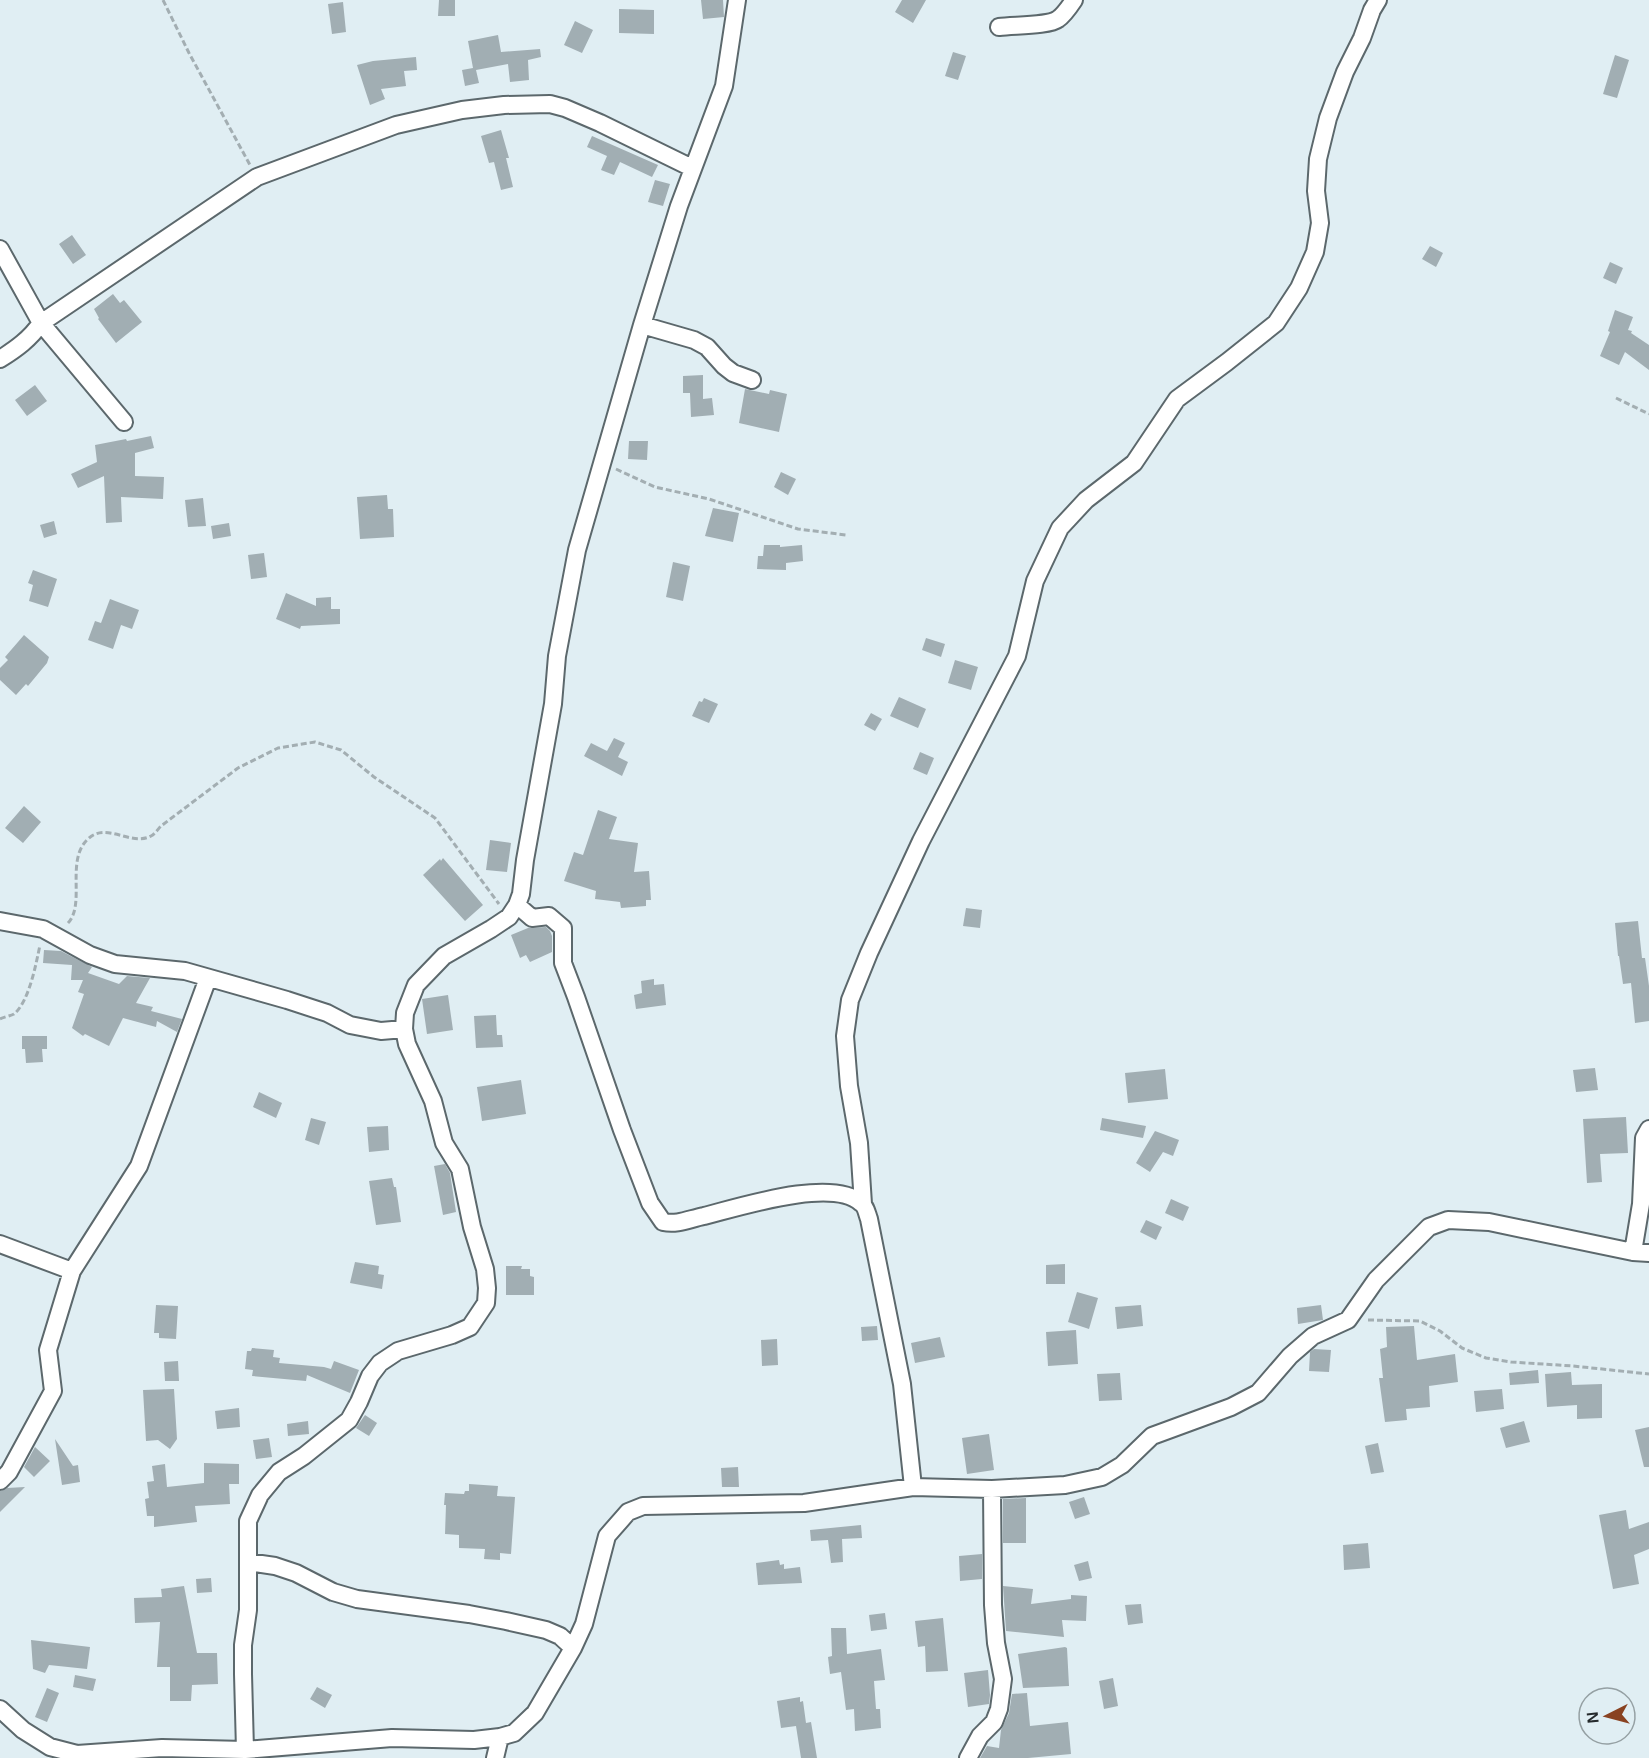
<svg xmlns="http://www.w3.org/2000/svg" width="1649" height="1758" viewBox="0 0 1649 1758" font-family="Arial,sans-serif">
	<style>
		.building { fill: #a1aeb3 }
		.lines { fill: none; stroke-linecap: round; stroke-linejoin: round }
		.minor-casing { stroke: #5c686c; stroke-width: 20 }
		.path { stroke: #a3aeb2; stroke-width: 3; stroke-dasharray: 6 3; stroke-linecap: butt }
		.minor { stroke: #fff; stroke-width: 16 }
	</style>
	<rect width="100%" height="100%" fill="#e0eef3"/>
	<path class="building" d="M439,0H455V16H438Z
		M701,0H723L724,17L703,19Z
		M902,0H926L913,23L895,12Z
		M343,2L346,32L332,34L328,4Z
		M619,9L654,10V34L619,33Z
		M575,21L593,30L582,53L564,45Z
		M498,35L501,52L540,49L541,57L528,60L529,80L510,82L508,64L476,70L479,83L465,86L462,70L473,68L468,41Z
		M953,52L966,56L958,80L945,76Z
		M1615,55L1629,60L1617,98L1603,94Z
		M416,57L417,70L404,71L406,86L381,89L385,99L370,105L357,65L373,61Z
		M501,130L509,158H506L513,187L501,190L494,162L489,163L481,136Z
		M592,136L658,165L652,177L620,162L614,175L601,170L607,156L587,147Z
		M655,180L670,184L663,206L648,202Z
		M72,235L86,255L73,264L59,244Z
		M1430,246L1443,253L1436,267L1422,259Z
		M1610,262L1623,268L1616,284L1603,278Z
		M113,294L120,303L124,300L142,322L116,343L98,319L99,318L94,309Z
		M1615,310L1633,317L1628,330L1632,331L1631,333L1649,345V370L1625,352L1619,365L1600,356L1610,332L1608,331Z
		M703,375V399L712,398L714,415L691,417L690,393H683V376Z
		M35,385L47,401L27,416L15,400Z
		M745,389L769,394L770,390L787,394L779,432L739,423Z
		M151,436L154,448L135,453V476L164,477L163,499L121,497L122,522L106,523L104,476L78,488L71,474L97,462L95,445L126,439L127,441Z
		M629,441H648L647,460L628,459Z
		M781,472L796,479L788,495L774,487Z
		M387,495L388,509H393L394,537L360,539L357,497Z
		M203,498L206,526L188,527L185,500Z
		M713,508L739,513L733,542L705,536Z
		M54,521L57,534L44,538L40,525Z
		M229,523L231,536L213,539L211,526Z
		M764,545H780V547L802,545L803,561L786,563V570L757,569L758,556H763Z
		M264,553L267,577L251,579L248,555Z
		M673,562L690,566L683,601L666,597Z
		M33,570L57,579L48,607L29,601L33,585L28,583Z
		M286,593L316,606V598L331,597V609H340V624L301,626L300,629L276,619Z
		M110,599L139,610L132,629L121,625L113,649L88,640L95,621L101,623Z
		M24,635L49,657L47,663L28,686L26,684L16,695L0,680V668L8,660L5,657Z
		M926,638L945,644L941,657L922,650Z
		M955,660L978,667L971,690L948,683Z
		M899,697L926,709L918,728L890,716Z
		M704,698L718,704L709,723L692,716L699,701L702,702Z
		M871,713L882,719L875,731L864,725Z
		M614,738L625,743L618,757L628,762L622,776L584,756L591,743L607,751Z
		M920,752L934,758L927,775L913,769Z
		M24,806L41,822L23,843L5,828Z
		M598,810L617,817L609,839L638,843L634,872L649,871L651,900H646V906L621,908L620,902L595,899L596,891L564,881L574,852L583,855Z
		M490,840L511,843L507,872L486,870Z
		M443,858L483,905L465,921L423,875L440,859L441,861Z
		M966,908L982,910L980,928L963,926Z
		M1638,921L1642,958H1645L1649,986V1021L1635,1023L1631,983L1623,984L1619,956H1618L1615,923Z
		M546,927L550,931L552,936V952L530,962L526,955L520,958L511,935L528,928Z
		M44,950L61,951L92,967L88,973L119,984L127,976L150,978L136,1003L153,1007L151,1011L182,1019L177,1032L157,1021L156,1027L123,1018L109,1046L85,1034L83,1036L72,1028L84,994L78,992L83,980H71L72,965L43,963Z
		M654,979V985L664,984L666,1005L636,1009L634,995L642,993L641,981Z
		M448,995L453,1030L427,1034L422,999Z
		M496,1015L497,1035H502L503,1047L476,1048L474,1016Z
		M22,1036H47V1049H42L43,1062L26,1063L25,1049H22Z
		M1595,1068L1598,1090L1576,1092L1573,1070Z
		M1165,1069L1168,1099L1128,1103L1125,1073Z
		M521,1080L526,1114L482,1121L477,1087Z
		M259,1092L282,1103L276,1118L253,1107Z
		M1626,1117L1628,1153L1600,1154L1602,1182L1587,1183L1583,1119Z
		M311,1118L326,1122L319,1145L305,1140Z
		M1102,1118L1146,1126L1143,1138L1100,1130Z
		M388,1126L389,1150L369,1152L367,1127Z
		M1155,1131L1179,1140L1173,1156L1163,1152L1150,1172L1136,1163Z
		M445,1164L450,1173L456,1212L443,1215L434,1166Z
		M392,1178L394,1187H396L401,1222L376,1225L369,1181Z
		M1171,1199L1189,1207L1183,1221L1165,1213Z
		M1146,1220L1162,1227L1156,1240L1140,1232Z
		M355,1262L379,1266L378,1274L384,1275L382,1289L350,1283Z
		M1065,1264V1284H1046V1265Z
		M506,1266H522L521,1269H530V1276L534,1277V1295H506Z
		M1077,1292L1098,1298L1089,1329L1068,1322Z
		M156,1305L178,1306L176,1339L159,1338V1333H154Z
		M1141,1305L1143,1326L1117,1329L1115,1307Z
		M1321,1305L1323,1320L1298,1324L1297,1308Z
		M877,1326L878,1340L862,1341L861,1327Z
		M1414,1326L1417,1360L1455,1354L1458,1382L1429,1386L1430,1407L1406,1409L1407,1420L1385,1422L1379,1378H1383L1380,1349L1387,1347L1386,1327Z
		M1076,1330L1078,1364L1048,1366L1046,1332Z
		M940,1337L945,1357L915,1363L911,1343Z
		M777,1339L778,1365L762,1366L761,1340Z
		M252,1348L274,1350L273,1357L280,1358L279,1363L324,1367L331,1369L334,1361L359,1370L350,1393L307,1375L306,1381L252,1376L253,1370L245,1369L247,1351H251Z
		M1314,1349L1331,1350L1329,1372L1309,1371L1310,1352Z
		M178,1361L179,1381H165L164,1362Z
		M1538,1370L1539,1383L1510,1385L1509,1373Z
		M1571,1372L1572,1385L1602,1384V1418L1577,1419V1405L1547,1407L1545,1374Z
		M1120,1373L1122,1400L1099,1401L1097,1374Z
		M174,1389L177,1439L170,1449L158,1440L146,1441L143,1390Z
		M1502,1389L1504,1409L1476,1412L1474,1391Z
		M239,1408L240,1427L217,1429L215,1411Z
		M365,1415L377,1423L369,1436L356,1428Z
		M308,1421L309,1434L288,1436L287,1424Z
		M1524,1421L1530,1442L1506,1448L1500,1428Z
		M1649,1427V1467H1644L1635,1430Z
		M989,1434L994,1470L967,1474L962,1438Z
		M269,1438L272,1457L256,1459L253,1440Z
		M55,1439L73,1466L78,1465L80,1482L62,1485Z
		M1378,1443L1384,1472L1371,1474L1365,1446Z
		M35,1447L50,1461L34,1477L24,1467Z
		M204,1463L239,1464V1484H229L230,1504L195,1506L197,1522L154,1527V1516H147L145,1499L149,1498L147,1482L154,1481L152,1466L165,1464L167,1487L204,1483Z
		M738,1467L739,1487H722L721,1468Z
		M469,1484L498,1486L497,1496L515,1497L511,1554L500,1553V1560L484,1559L485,1549L459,1548V1535L445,1534L446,1505H444L445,1493L464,1494L465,1491H469Z
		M25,1487L0,1512V1491L7,1488Z
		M1084,1497L1090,1514L1075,1519L1069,1502Z
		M1026,1498V1543H1003V1499Z
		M1626,1510L1629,1529L1649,1522V1549L1634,1555L1639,1584L1613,1589L1599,1515Z
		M861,1525L862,1538L842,1539L843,1562L831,1563L828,1540L811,1541L810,1530Z
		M1368,1543L1370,1568L1344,1570L1343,1545Z
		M982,1554V1579L960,1581L959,1556Z
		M779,1560L780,1565L784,1564V1569L800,1567L802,1583L758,1585L756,1563Z
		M1088,1561L1092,1578L1079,1581L1074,1565Z
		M211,1578L212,1592L197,1593L196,1579Z
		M184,1586L197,1653H217L218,1684L192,1685L191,1701H170V1667H157L160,1622L135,1623L134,1598L162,1597L161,1589Z
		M1003,1586L1033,1589L1031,1604L1071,1599V1595L1087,1596L1086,1621L1062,1620L1064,1637L1006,1631Z
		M1141,1604L1143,1623L1128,1625L1125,1605Z
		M885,1613L887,1629L871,1631L869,1615Z
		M943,1618L948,1671L926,1672L925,1646L918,1647L915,1621Z
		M831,1628H846L847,1654L881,1649L885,1680L874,1681L876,1709H880L881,1728L855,1731L854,1709L846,1710L841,1672L830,1674L828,1657L832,1656Z
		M31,1640L90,1647L87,1669L49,1665L45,1673L33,1669Z
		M1065,1647L1067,1648L1069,1686L1023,1688L1018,1654Z
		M988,1670L990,1695L989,1704L968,1707L964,1673Z
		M75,1675L96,1679L93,1691L73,1687Z
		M1113,1678L1118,1706L1104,1709L1099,1681Z
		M317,1687L332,1695L325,1708L310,1699Z
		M47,1688L59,1693L47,1722L35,1717Z
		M1027,1693L1030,1726L1068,1722L1071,1754L1028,1758H980L987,1746L999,1748L1001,1730L1009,1713L1012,1694Z
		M800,1697V1702L803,1701L806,1723L811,1722L817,1758H801L796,1726L781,1728L777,1701Z"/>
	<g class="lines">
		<defs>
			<path id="minor" d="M999,27C1013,25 1049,26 1058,19C1064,15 1070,6 1074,0
				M0,249L41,323C30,339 16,349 0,359
				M642,325L694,340L707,347L724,366L733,373L752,380
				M124,422L41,323L257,177L396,125L462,110L504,105L550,104L565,108L600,123L692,168
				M517,905L532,918L549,916L563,928V963L576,997L622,1130L650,1203L663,1222C678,1225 689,1219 704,1216C740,1207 832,1177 861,1203C866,1206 867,1214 869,1219L902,1384L913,1487
				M0,921L43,929L90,955L115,964L185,971L287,1000L327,1013L350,1025L381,1031L404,1029
				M863,1204L859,1143L849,1086L845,1036L850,1000L869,953L921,841L1017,656L1035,581L1060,528L1086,500L1134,463L1177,399L1227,362L1276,323L1299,288L1315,252L1320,223L1316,191L1318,159L1328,118L1345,72L1362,38L1372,10L1378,0
				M0,1244L72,1271
				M1633,1252L1641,1204L1644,1138L1649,1129
				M0,1481L9,1472L53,1391L48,1350L72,1271L139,1166L208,978
				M248,1562L275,1566L296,1573L333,1592L357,1599L469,1614L506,1621L546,1630L560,1636L573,1648
				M0,1709L23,1730L50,1747L77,1754L162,1748L245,1750L392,1738L474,1740L500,1737L514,1733L535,1713L573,1648L584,1624L607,1536L628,1512L643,1506L804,1503L913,1487L992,1489L1065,1485L1102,1477L1122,1465L1152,1436L1231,1407L1258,1393L1290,1356L1313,1336L1348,1320L1376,1280L1429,1227L1448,1220L1489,1222L1633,1252L1649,1253
				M245,1750L243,1674V1645L248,1610V1521L260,1495L279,1472L304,1456L349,1420L359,1402L370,1376L380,1363L398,1351L452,1335L470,1327L486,1303L487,1288L485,1269L472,1227L460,1169L444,1143L433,1101L407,1044L404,1029L405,1013L416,985L444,956L491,929L509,917L517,905L521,894L525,860L553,704L557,656L577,550L642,325L679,206L724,86L737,0
				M495,1758L500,1737
				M968,1758L980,1736L994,1722L999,1709L1003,1679L996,1643L993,1605L992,1489"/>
		</defs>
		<use href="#minor" class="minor-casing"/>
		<path class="path" d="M163,0L189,53L250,165
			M1616,398L1649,414
			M616,469L655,487L709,499L798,529L846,535
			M68,923C86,904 65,860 88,839C106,821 131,847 151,836C155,834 158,829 161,826L238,768L278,748L315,742L341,750L374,777L435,818L499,904
			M0,1019C4,1017 10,1016 14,1014C29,1002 36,964 40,945
			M1368,1320L1420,1321L1440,1331L1462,1348L1486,1358L1511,1362L1573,1366L1649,1374"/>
		<use href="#minor" class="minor"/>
	</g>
	<g transform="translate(1607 1716) rotate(264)"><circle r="28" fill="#e0eef3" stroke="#95a0a3" stroke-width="1.5"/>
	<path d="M0-4.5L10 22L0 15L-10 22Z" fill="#894221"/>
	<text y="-9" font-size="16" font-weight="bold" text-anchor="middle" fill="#252a2c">N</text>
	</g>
</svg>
